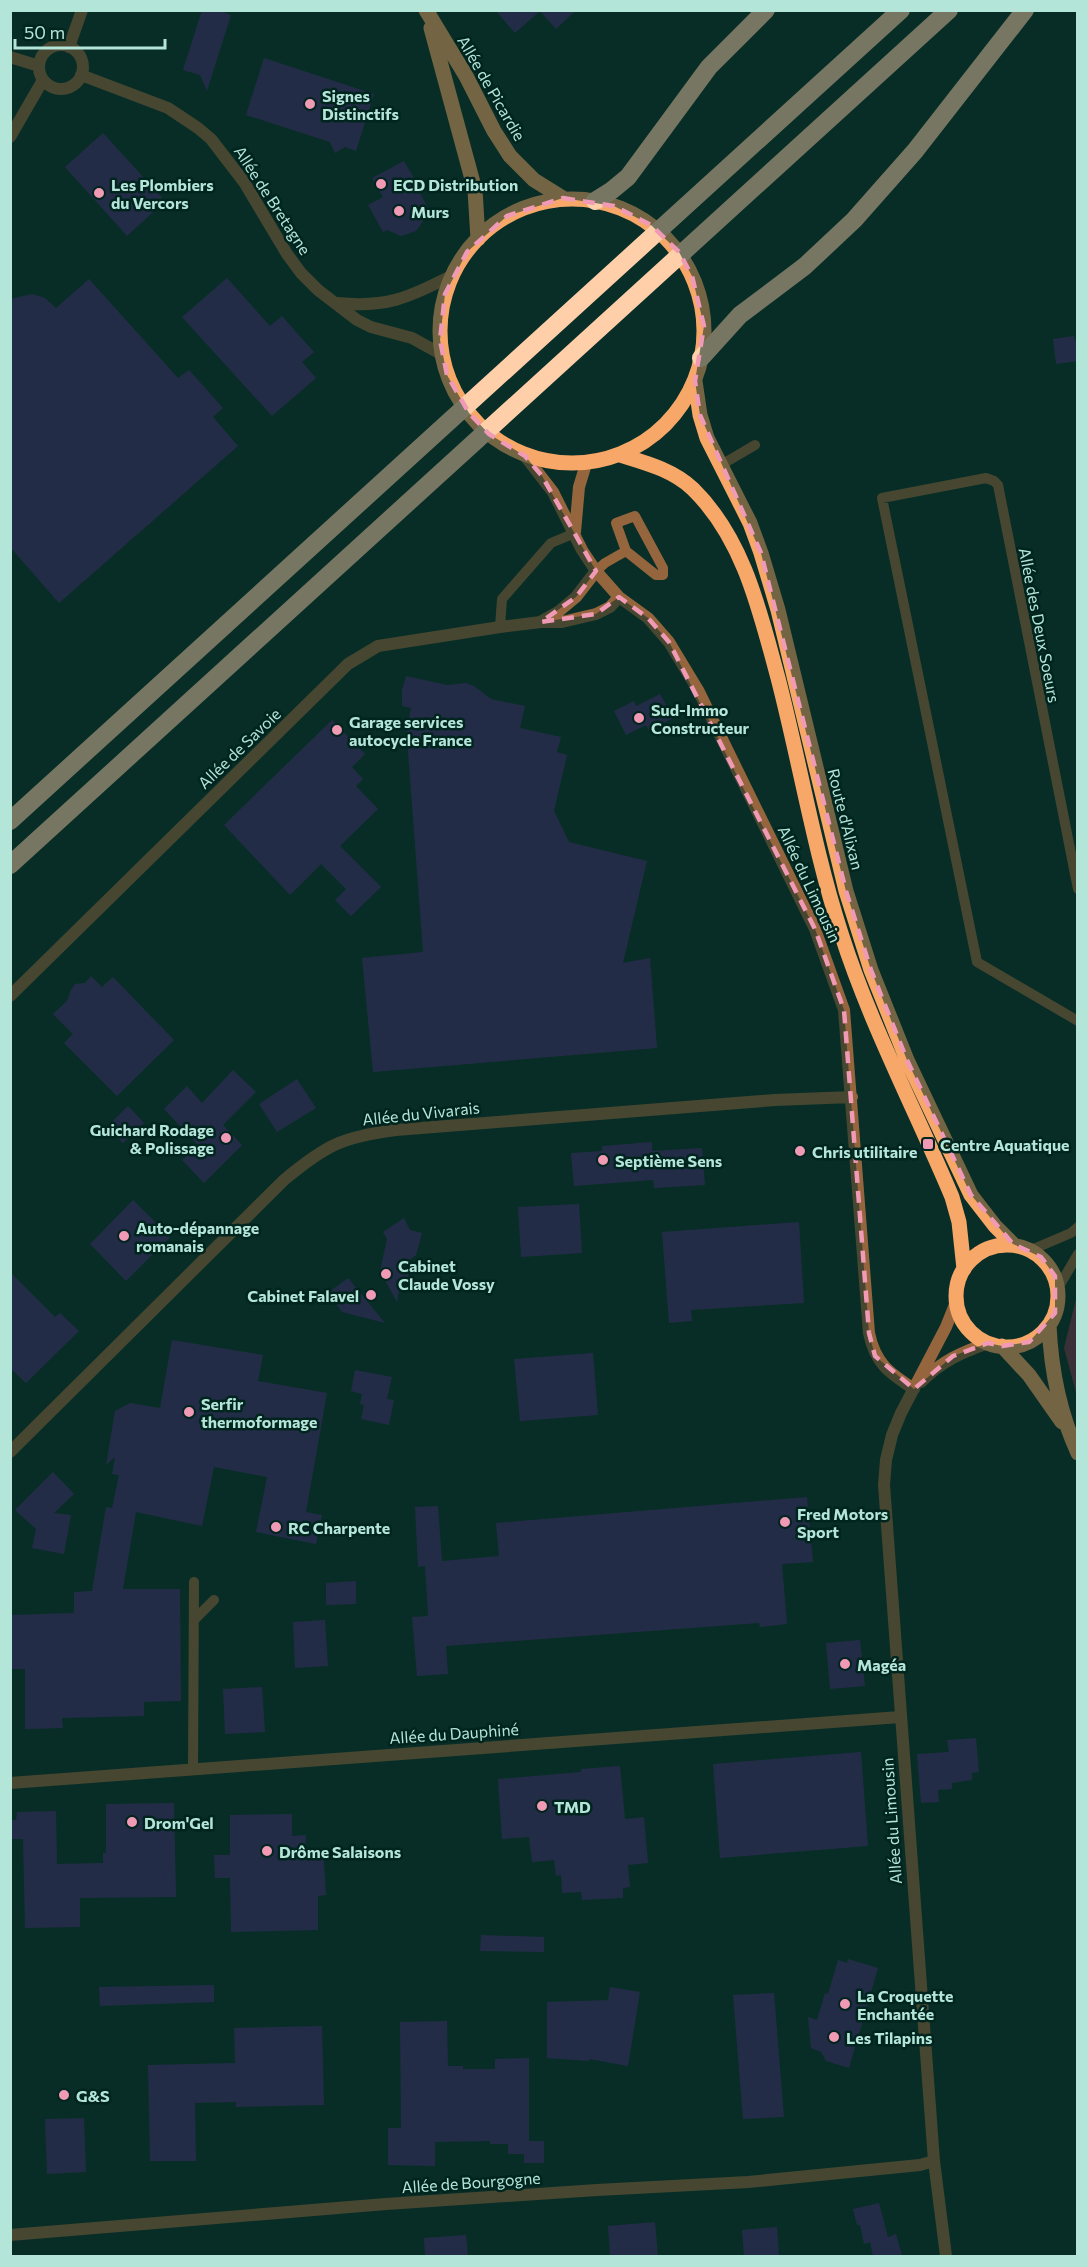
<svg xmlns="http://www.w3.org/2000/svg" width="1088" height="2267" viewBox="0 0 1088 2267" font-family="Commissioner,sans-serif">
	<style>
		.green { fill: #76364d }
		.building { fill: #452c6d }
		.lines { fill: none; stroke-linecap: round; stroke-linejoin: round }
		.lane { stroke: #95653e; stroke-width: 10 }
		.street { stroke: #95653e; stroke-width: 12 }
		.primary { stroke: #f7a767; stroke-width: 15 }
		.highway { stroke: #ffcfaa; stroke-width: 18 }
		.marked { fill: none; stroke: #f09ab6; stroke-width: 4.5; stroke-dasharray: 12 8; stroke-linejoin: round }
		.poi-dot { fill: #f09ab6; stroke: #00241e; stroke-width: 2 }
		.labels { text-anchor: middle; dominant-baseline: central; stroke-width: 5; stroke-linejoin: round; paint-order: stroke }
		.street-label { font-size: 16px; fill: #b3e5d9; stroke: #00241e }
		.poi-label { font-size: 16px; font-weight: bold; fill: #b3e5d9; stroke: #00241e; text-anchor: start }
	</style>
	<rect width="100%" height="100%" fill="#082e27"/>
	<path class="green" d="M1077,1295L1078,1396H1077L1064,1348Z"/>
	<path class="building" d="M202,10H218L231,15L207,91L200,75L183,70Z
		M495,10H576L556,29L540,11L515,33Z
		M264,58L374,94L356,151L345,147L335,153L330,142L246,115Z
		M103,133L165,201L127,236L65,167Z
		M404,161L422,192L420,193L428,208L426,217L416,231L401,236L387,230L383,232L368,205L383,197L372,178Z
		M227,278L270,326L282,316L314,352L302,362L316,378L272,416L182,317Z
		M89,279L178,378L189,370L223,408L213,417L238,446L59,603L10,547V299L32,294L45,298L56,308Z
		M1074,336L1075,341L1077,340V361L1056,364L1053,339Z
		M406,676L447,685L466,683L474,686L491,699L525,706L520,728L561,737L557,752L567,755L554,811L569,842L647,861L623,963L650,958L657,1048L373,1072L362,958L423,952L407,738L405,737L411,708L402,706V690Z
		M660,694L673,718L649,731L646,725L626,735L614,711L634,701L636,706Z
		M332,720L365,754L352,767L363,779L356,786L378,809L340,846L381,887L351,916L335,900L346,889L321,864L290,895L224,825Z
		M91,976L102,987L113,977L174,1040L117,1096L64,1043L73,1034L53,1014L67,1001L71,990L75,984L85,983Z
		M233,1070L256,1092L223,1125L242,1145L204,1183L182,1160L198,1145L164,1109L187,1086L202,1103Z
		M297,1079L316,1108L277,1132L259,1104Z
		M128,1106L144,1123L123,1143L107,1127Z
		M652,1142V1151L702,1148L705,1185L654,1188L653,1180L574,1186L571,1153L602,1151V1146Z
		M133,1200L170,1237L126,1281L90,1244Z
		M579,1204L582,1253L521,1257L518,1207Z
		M404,1218L410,1230L422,1233L416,1255L403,1265L410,1278L400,1284L397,1302L380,1271L387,1239L383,1232Z
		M799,1222L804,1303L691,1310L692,1321L669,1323L662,1232Z
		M10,1272L55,1317L60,1313L79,1331L26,1383L10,1368Z
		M348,1278L385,1323L342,1312L328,1293Z
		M172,1340L263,1355L258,1381L327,1393L306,1512L322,1515L316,1544L256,1532L267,1477L214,1467L202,1526L136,1512L123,1589H180L181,1701L144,1702V1716L62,1718L63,1728L25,1729V1669H10V1615L74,1613V1592L92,1591L106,1507L112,1508L119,1475L112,1474L115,1457L106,1465L115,1411L130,1403L160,1408Z
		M593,1353L598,1415L520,1421L514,1359Z
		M355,1370L392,1377L387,1399L394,1400L389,1425L361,1419L364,1405L360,1404L362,1394L351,1391Z
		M53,1472L74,1494L54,1513L71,1515L64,1554L32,1548L36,1529L15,1510Z
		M807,1497L813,1562L782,1564L787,1624L760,1627L759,1623L446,1646L448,1674L417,1676L412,1617L428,1616L425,1566L418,1567L415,1507L438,1506L442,1561L499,1556L496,1523Z
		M356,1581V1604L326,1605V1583Z
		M325,1620L328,1666L295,1668L293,1622Z
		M860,1640L865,1686L830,1689L826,1643Z
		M262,1687L265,1732L225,1734L223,1689Z
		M976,1738L979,1772L972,1773V1780L952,1783V1789L938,1790L939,1802L921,1803L917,1754L949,1752L947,1740Z
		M861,1752L868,1846L720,1858L713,1764Z
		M620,1766L625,1819L644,1817L648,1863L628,1865L630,1887L623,1888V1898L582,1900L581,1892L562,1893L561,1875L556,1876L554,1860L532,1862L529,1837L502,1839L498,1779L581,1772V1769Z
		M174,1803L176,1897L80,1898V1927L25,1928L23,1839H10V1820H16L17,1812L56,1811L57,1864L103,1863V1853H106V1804Z
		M292,1814V1836L306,1835L305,1849L323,1848L326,1895L318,1896V1930L231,1932L230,1878H215L214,1855H230V1815Z
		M481,1935L544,1937V1952L480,1951Z
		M848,1959L878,1968L849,2068L826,2061L821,2052L811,2048L808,2017L817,2020L825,1993L828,1994L838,1960L847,1963Z
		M214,1985V2002L100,2006L99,1987Z
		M610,1987L640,1992L628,2066L589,2059V2061L547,2058V2002L608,2000Z
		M774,1993L784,2117L743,2119L733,1995Z
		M447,2021L448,2066H463V2069H495V2059L529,2058V2141H544V2163H524V2154H508V2144H490V2141L435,2142V2166L388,2165V2128H401L400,2022Z
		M322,2026L324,2105L236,2107V2102L195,2103L196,2161H150L148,2065L235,2063L234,2028Z
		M84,2118L86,2172L47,2174L45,2119Z
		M879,2203L888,2237L896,2234L902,2256H873L870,2242L864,2244L860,2225H857L853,2209Z
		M655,2222L658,2256H610L608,2226Z
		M777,2227L779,2256H744L742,2230Z
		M466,2235L468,2256H425L424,2238Z"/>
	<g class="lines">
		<path class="lane" d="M721,465L755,445
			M635,516L663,568V575H656L626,551L616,523Z
			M596,571L605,563L626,551
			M500,627L502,599L551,543L575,533
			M1078,889L998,485L994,481L986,478L882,498L977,962L1078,1021
			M1031,1250L1071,1233L1078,1227
			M1058,1288L1078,1254
			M194,1620L214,1600
			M193,1769L194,1582"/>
		<path class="street" d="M39 67a22 22 0 1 1 44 0a22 22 0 1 1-44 0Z
			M69,47L82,10
			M10,57L39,66
			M81,75L168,108L198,128L211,139L244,182L287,254L301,273L318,290L357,320L371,327L412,338L441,354
			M10,137L43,80
			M337,303C386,308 408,298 451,276
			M525,456L553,492L582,550L596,571L619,597L648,618L669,642L698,690L815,929L844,1010L869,1333C875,1363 889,1373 914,1389
			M575,532L579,487L586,464
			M542,621L558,612L576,597L596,571
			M10,996L348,664L378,646L500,627L541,622H562L596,614L610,607L619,597
			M921,1382C942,1361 960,1353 988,1343
			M10,1452L284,1180C326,1145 342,1137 396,1130L775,1100L852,1097
			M10,1783L900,1717
			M10,2235L386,2204L597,2190L748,2182L920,2165L934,2161
			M946,2256L934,2161L884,1485L886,1460L892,1435L901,1413L946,1327L956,1302"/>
		<path class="primary" d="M426,10L466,76L494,131L510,156L534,180L563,198
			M431,28L475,190L478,239
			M440 331a132 132 0 1 1 264 0a132 132 0 1 1-264 0Z
			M695,381L700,415L707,438L750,523L761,553L778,610L846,891L871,970L907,1060L971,1195L995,1226L1013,1244
			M620,455C646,463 673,470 693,489C744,539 760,612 778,678C800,763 814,850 841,933C870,1024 915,1109 952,1197L959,1222L964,1269
			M956 1296a51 51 0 1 1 102 0a51 51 0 1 1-102 0Z
			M1049,1325C1051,1369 1059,1412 1078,1453
			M1002,1346L1029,1375L1062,1422"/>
		<path class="highway" d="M595,201L611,191L628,177L709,67L766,10
			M701,358L740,315L805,266L854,220L915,151L1025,10
			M10,821L901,10
			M10,865L949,10"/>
	</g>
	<path d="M0 0H1088V2267H0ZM563,198L614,206L651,225L679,252L692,276L704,326L695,381L700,415L761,553L846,891L871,970L907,1060L971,1195L1013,1244L1041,1257L1055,1276V1313L1029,1342L1002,1346L988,1343L953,1356L914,1389L875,1356L869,1333L844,1010L815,929L669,642L648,618L619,597L596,614L541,622L576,597L596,571L542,476L525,456L489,434L469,413L447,375L440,340L445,294L467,252L507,216Z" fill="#082e27" fill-opacity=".55" fill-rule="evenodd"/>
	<path class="marked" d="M563,198L614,206L651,225L679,252L692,276L704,326L695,381L700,415L761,553L846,891L871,970L907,1060L971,1195L1013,1244L1041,1257L1055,1276V1313L1029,1342L1002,1346L988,1343L953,1356L914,1389L875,1356L869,1333L844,1010L815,929L669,642L648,618L619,597L596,614L541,622L576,597L596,571L542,476L525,456L489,434L469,413L447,375L440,340L445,294L467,252L507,216Z"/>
	<g class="poi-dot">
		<circle cx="310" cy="104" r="6"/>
		<circle cx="381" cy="184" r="6"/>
		<circle cx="99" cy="193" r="6"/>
		<circle cx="399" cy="211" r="6"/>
		<circle cx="639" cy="718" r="6"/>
		<circle cx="337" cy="730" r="6"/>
		<circle cx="226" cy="1138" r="6"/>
		<rect x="922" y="1138" width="12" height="12" rx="3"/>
		<circle cx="800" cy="1151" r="6"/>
		<circle cx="603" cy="1160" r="6"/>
		<circle cx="124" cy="1236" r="6"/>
		<circle cx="386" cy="1274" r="6"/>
		<circle cx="371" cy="1295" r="6"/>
		<circle cx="189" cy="1412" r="6"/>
		<circle cx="785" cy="1522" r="6"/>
		<circle cx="276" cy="1527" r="6"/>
		<circle cx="845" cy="1664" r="6"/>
		<circle cx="542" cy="1806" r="6"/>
		<circle cx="132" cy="1822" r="6"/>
		<circle cx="267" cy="1851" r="6"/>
		<circle cx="845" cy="2004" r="6"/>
		<circle cx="834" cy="2037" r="6"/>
		<circle cx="64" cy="2095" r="6"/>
	</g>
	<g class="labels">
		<g class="street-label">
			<text transform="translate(492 88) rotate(60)">Allée de Picardie</text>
			<text transform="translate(273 200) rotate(57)">Allée de Bretagne</text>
			<text transform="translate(1040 625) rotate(79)">Allée des Deux Soeurs</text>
			<text transform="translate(239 748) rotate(-44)">Allée de Savoie</text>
			<text transform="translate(846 819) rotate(76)">Route d'Alixan</text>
			<text transform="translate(810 884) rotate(65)">Allée du Limousin</text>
			<text transform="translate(421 1113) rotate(-6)">Allée du Vivarais</text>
			<text transform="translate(454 1733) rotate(-4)">Allée du Dauphiné</text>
			<text transform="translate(891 1821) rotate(-94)">Allée du Limousin</text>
			<text transform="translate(471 2182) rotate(-4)">Allée de Bourgogne</text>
		</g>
		<g class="poi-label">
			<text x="322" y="95">Signes<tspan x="322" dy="18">Distinctifs</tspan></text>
			<text x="111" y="184">Les Plombiers<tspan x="111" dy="18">du Vercors</tspan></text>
			<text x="393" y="184">ECD Distribution</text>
			<text x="411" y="211">Murs</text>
			<text x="651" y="709">Sud-Immo<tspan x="651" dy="18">Constructeur</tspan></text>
			<text x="349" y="721">Garage services<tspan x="349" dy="18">autocycle France</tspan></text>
			<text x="214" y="1129" text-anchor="end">Guichard Rodage<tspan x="214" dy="18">&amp; Polissage</tspan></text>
			<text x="940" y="1144">Centre Aquatique</text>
			<text x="812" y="1151">Chris utilitaire</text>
			<text x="615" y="1160">Septième Sens</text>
			<text x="136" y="1227">Auto-dépannage<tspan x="136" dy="18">romanais</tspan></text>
			<text x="398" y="1265">Cabinet<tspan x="398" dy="18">Claude Vossy</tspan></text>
			<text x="359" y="1295" text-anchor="end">Cabinet Falavel</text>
			<text x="201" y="1403">Serfir<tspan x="201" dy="18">thermoformage</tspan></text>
			<text x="797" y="1513">Fred Motors<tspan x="797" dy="18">Sport</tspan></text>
			<text x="288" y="1527">RC Charpente</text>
			<text x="857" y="1664">Magéa</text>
			<text x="554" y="1806">TMD</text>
			<text x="144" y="1822">Drom'Gel</text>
			<text x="279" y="1851">Drôme Salaisons</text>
			<text x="857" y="1995">La Croquette<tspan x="857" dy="18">Enchantée</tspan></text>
			<text x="846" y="2037">Les Tilapins</text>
			<text x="76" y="2095">G&amp;S</text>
		</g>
	</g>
	<rect width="1088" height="2267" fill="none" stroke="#b3e5d9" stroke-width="24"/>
	<path d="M15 39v9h150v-9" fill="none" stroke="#b3e5d9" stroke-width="3"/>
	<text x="24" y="39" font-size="18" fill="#b3e5d9" stroke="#00241e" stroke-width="4.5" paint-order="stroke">50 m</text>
</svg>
